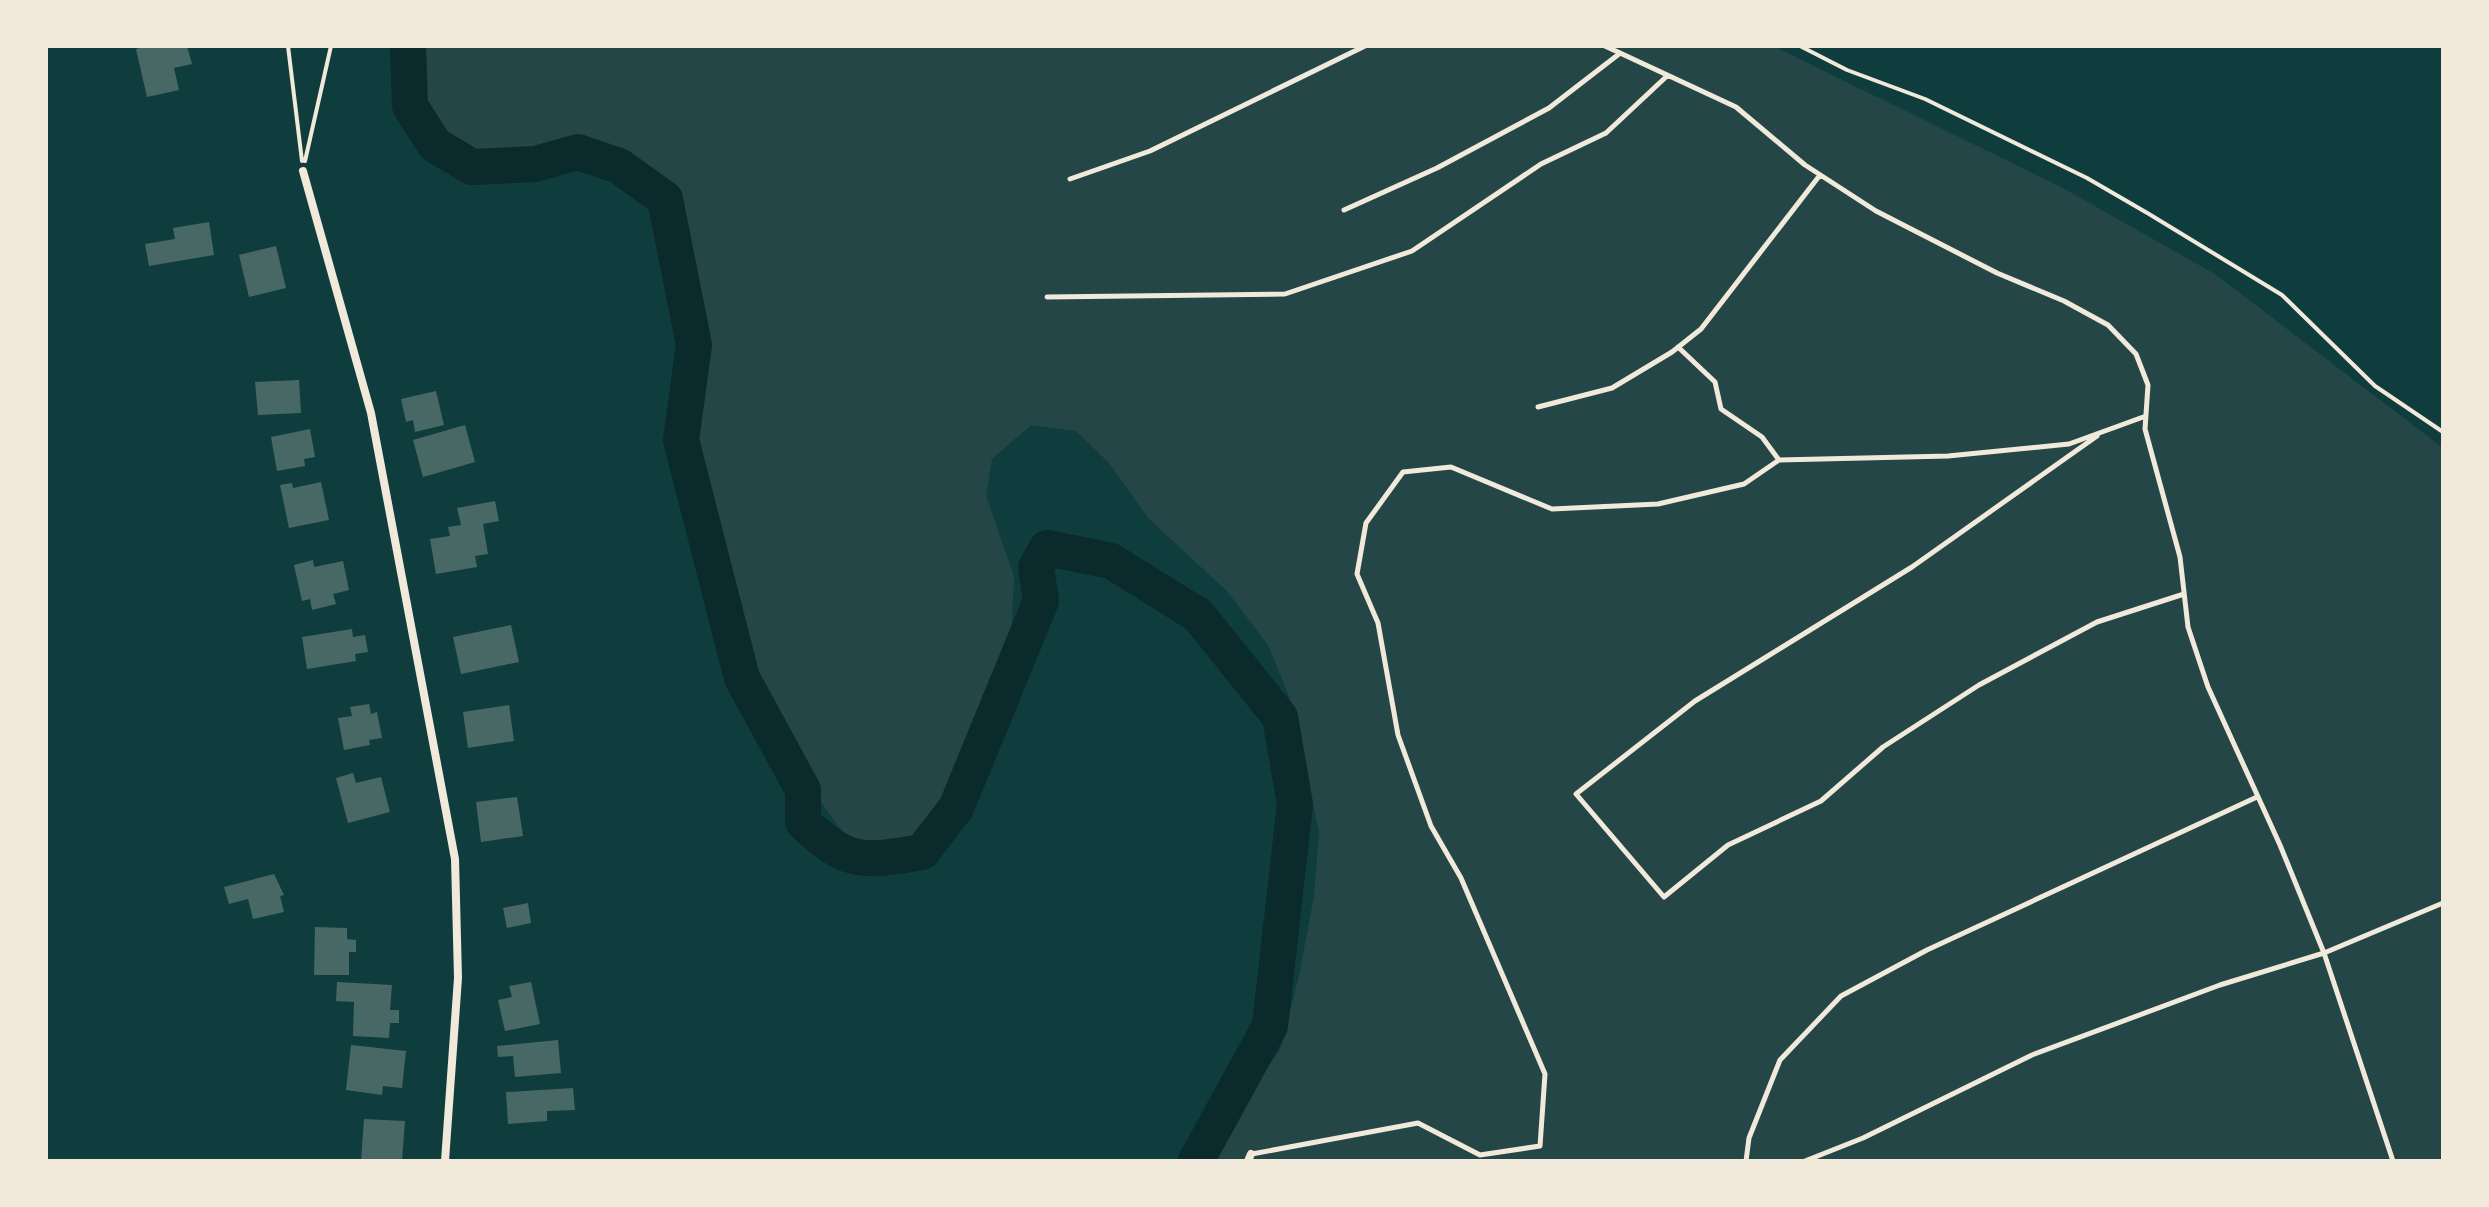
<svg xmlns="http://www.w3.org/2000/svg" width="2489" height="1207" viewBox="0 0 2489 1207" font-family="Mulish,sans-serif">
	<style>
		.green { fill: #244646 }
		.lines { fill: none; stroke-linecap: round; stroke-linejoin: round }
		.river { stroke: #0a2a2b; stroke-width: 36 }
		.building { fill: #486865 }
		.path { stroke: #f1e9da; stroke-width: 4 }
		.service { stroke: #f1e9da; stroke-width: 5 }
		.minor { stroke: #f1e9da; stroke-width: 8 }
	</style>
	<rect width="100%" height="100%" fill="#0f3d3e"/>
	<path class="green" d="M420,46H1773L2061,187L2215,274L2443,448V1161H1200L1280,1050L1299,976L1314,896L1319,832L1289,696L1268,645L1227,591L1149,519L1109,463L1076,431L1031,425L992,459L986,496L1014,576L1008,709L997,739L971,782L948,832L935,848L907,861L866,855L839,827L798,770L745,666L705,517L694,390L697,267L681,222L654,199L606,171L579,162L489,178L457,164L432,143L419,108L415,70Z"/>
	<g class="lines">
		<path class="river" d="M408,46L410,106L435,145L472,167L535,164L578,152L619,166L665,199L694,345L681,440L742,678L803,790V822C848,865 863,862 922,852L956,808L1041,601L1036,567L1047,548L1111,561L1198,615L1280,717L1295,804L1270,1026L1196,1161"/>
	</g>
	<path class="building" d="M147,46H187L192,64L174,68L179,90L147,97L136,49Z
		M209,222L214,255L149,266L145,244L175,239L173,228Z
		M276,246L286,288L249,297L239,255Z
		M299,380L301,413L258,415L255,382Z
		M436,391L444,425L415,432L413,420L406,422L401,399Z
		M465,425L475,462L423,477L413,440Z
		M310,429L315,457L304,459L305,466L277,471L271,437Z
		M321,482L329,520L289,528L280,485L292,483L293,488Z
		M495,501L499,521L483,524L488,554L475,556L477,567L436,574L430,539L450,536L448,527L461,525L457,508Z
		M313,560L314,567L343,561L349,590L333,594L336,604L312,610L310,599L302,601L294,565Z
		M511,625L519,662L461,674L453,637Z
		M352,629L353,637L365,635L368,652L355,654L356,661L307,669L302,637Z
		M369,704L371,714L377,712L382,738L369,740L370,745L344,750L338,718L352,716L350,707Z
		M509,705L514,741L468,748L463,712Z
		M353,773L356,783L381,777L390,812L348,823L336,778Z
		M517,797L523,836L481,842L476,802Z
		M274,874L284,895L280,896L284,912L253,919L248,899L229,904L224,887Z
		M528,903L531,923L507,928L503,908Z
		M315,927L347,928V939L356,940V952H349V975H314Z
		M337,982L392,985L390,1010H399V1023H390L389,1038L353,1036L354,1002L336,1001Z
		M531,982L540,1024L505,1031L498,1000L512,997L509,986Z
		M558,1040L561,1073L515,1077L513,1056L498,1057L497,1046Z
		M351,1045L406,1051L402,1088L383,1086L382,1095L346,1090Z
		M573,1088L575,1110L547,1111V1121L508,1124L506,1092Z
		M364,1119L405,1121L402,1161H361Z"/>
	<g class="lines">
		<path class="path" d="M288,46L302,161
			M1800,46L1847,70L1925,99L2087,178L2149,214L2282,295L2375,386L2443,432
			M305,161L331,46"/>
		<path class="service" d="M1605,46L1736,107L1805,165L1876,211L1997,273L2064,301L2108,325L2136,354L2148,385L2145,429L2180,557L2188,627L2208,687L2280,845L2324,953L2393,1161
			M1070,179L1150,151L1365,46
			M1344,210L1437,168L1549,108L1619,54
			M1047,297L1285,294L1412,251L1541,164L1606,133L1667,76
			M1678,347L1715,382L1721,409L1762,437L1779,460L1948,456L2069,444L2146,416
			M1538,407L1612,388L1672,352L1701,329L1820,175
			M2097,436L1912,567L1695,701L1576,794L1664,897L1728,845L1821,801L1883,747L1979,685L2097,622L2184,594
			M1252,1154L1418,1123L1480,1155L1540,1146L1545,1074L1461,878L1431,826L1398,735L1378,623L1357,574L1366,523L1403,472L1451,467L1552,509L1658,504L1744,484L1779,460
			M1746,1161L1749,1138L1780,1060L1841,996L1927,950L2257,797
			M1805,1161L1863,1138L2032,1055L2220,985L2324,953L2443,903"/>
		<path class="minor" d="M303,171L371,413L455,859L458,978L445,1161
			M1248,1161L1251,1154"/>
	</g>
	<rect width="2489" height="1207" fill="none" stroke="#f1e9da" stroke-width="96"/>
</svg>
